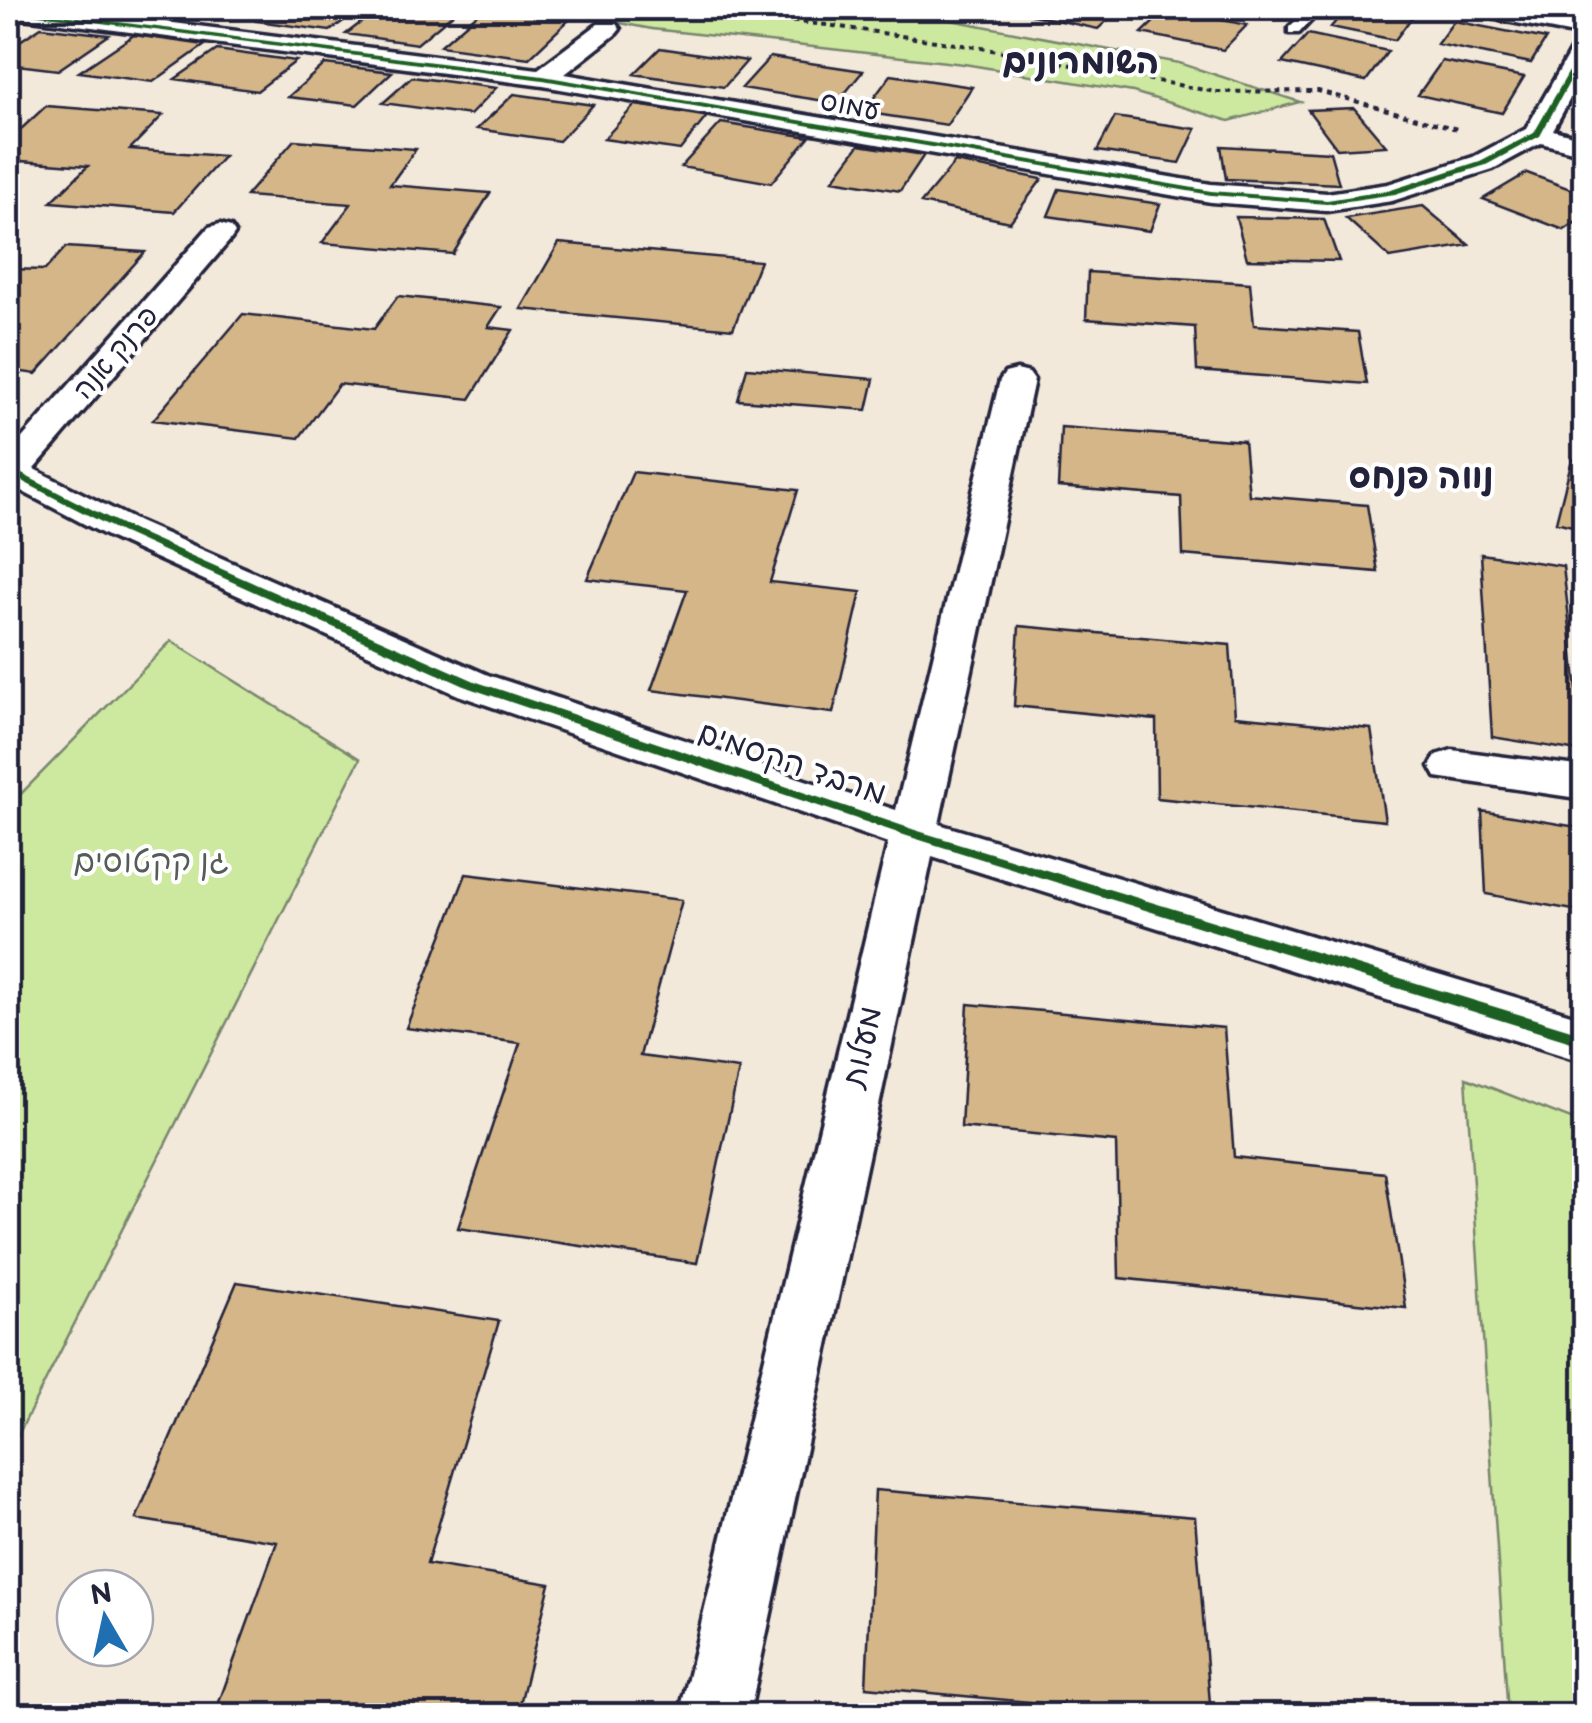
<svg xmlns="http://www.w3.org/2000/svg" width="1592" height="1723" viewBox="0 0 1592 1723" font-family="'Balsamiq Sans','Playpen Sans Hebrew',sans-serif">
	<style>
		.green { fill: #cde89f; stroke: #78856d; stroke-width: 2.5 }
		.building { fill: #d4b688; stroke: #22223b; stroke-width: 2.5 }
		.lines { fill: none; stroke-linecap: round; stroke-linejoin: round }
		.service-casing { stroke: #22223b; stroke-width: 7 }
		.minor-casing { stroke: #22223b; stroke-width: 7 }
		.path { stroke: #22223b; stroke-width: 4; stroke-dasharray: 5 5; stroke-linecap: butt }
		.service { fill: #fff; fill-rule: evenodd }
		.minor { fill: #fff; fill-rule: evenodd }
		.cycleway-casing { stroke: #fff; stroke-width: 7 }
		.cycleway { fill: #1b5e20; fill-rule: evenodd }
		.labels { text-anchor: middle; dominant-baseline: central; stroke-width: 8; stroke-linejoin: round; paint-order: stroke }
		.far-street-label { font-size: 28px; fill: #22223b; stroke: #fff }
		.street-label { font-size: 32px; fill: #22223b; stroke: #fff }
		.park-label { font-size: 32px; fill: #555d59; stroke: #fff }
		.far-district-label { font-size: 35px; font-weight: bold; fill: #22223b; stroke: #fff }
	</style>
	<rect width="100%" height="100%" fill="#f2e9db"/>
	<filter id="ink" filterUnits="userSpaceOnUse"><feTurbulence type="fractalNoise" baseFrequency=".01" numOctaves="2"/><feDisplacementMap in="SourceGraphic" scale="20" xChannelSelector="R" yChannelSelector="G"/><feConvolveMatrix kernelMatrix="1 2 1 2 8 2 1 2 1" color-interpolation-filters="sRGB"/></filter>
	<g filter="url(#ink)">
		<path class="green" d="M540,8H887L1179,63L1300,102L1229,121L1133,92L964,64L652,29Z
			M171,641L360,759L8,1455V807Z
			M1466,1078L1584,1124V1715H1508Z"/>
		<path class="building" d="M169,8H248L234,17Z
			M276,8H361L330,31L257,21Z
			M380,8H460L417,44L346,34Z
			M1042,8H1121L1098,29L1033,15Z
			M1347,8H1411L1418,9L1395,40L1331,27Z
			M483,9L569,20L529,58L440,46Z
			M1167,9L1247,25L1223,50L1142,33Z
			M1454,21L1546,39L1531,63L1437,44Z
			M41,27L109,35L58,70L8,64V49Z
			M1308,34L1388,51L1366,81L1282,63Z
			M134,35L205,45L153,82L79,72Z
			M660,48L747,61L724,87L634,74Z
			M217,50L296,61L257,91L175,79Z
			M770,57L863,71L837,103L742,88Z
			M1442,61L1524,77L1502,113L1418,95Z
			M325,64L392,72L357,105L288,97Z
			M891,75L972,87L947,125L863,112Z
			M412,77L496,88L470,115L383,103Z
			M514,94L593,105L559,141L477,129Z
			M635,105L708,115L680,150L604,139Z
			M46,106L163,115L130,149L224,156L174,212L51,202L88,166L8,160V141Z
			M1354,108L1386,146L1337,149L1308,110Z
			M1115,117L1196,129L1180,163L1097,151Z
			M721,123L809,137L771,183L681,167Z
			M294,140L416,149L390,185L490,193L453,254L322,243L351,204L246,196Z
			M859,145L924,155L900,191L833,180Z
			M1221,146L1330,152L1339,184L1226,179Z
			M955,162L1042,179L1010,222L921,203Z
			M1527,173L1584,194V217L1564,230L1483,199Z
			M1059,189L1160,204L1150,231L1048,216Z
			M1423,206L1469,245L1390,258L1346,218Z
			M1236,217L1324,219L1339,261L1247,259Z
			M559,243L760,261L733,329L521,309Z
			M66,247L145,252L36,374L8,370V269L45,270Z
			M1088,272L1250,283L1254,325L1358,332L1367,384L1197,371L1195,327L1086,319Z
			M398,296L501,307L488,327L513,330L470,399L339,384L299,438L153,420L243,314L374,329Z
			M747,368L874,379L867,410L738,400Z
			M1061,427L1244,441L1249,495L1367,505L1378,572L1183,555L1181,497L1058,487Z
			M1572,459L1584,462V529L1556,522Z
			M633,472L798,490L770,582L861,592L833,713L651,690L687,590L587,579Z
			M1481,554L1563,566L1584,752L1492,737Z
			M1019,626L1230,645L1235,716L1371,729L1385,821L1157,798L1156,720L1014,706Z
			M1482,811L1577,827L1584,912L1486,894Z
			M466,874L682,900L640,1056L739,1069L697,1263L458,1228L520,1043L406,1028Z
			M968,1004L1224,1028L1234,1157L1385,1173L1406,1308L1119,1278L1116,1142L961,1127Z
			M237,1282L499,1321L427,1564L550,1584L517,1716H214L277,1542L136,1519Z
			M875,1490L1195,1517L1211,1716H1062V1705L866,1687Z"/>
		<g class="lines">
			<defs>
				<path id="service" d="M1310,8H1323L1299,33H1289V27Z"/>
				<path id="minor" d="M8,8H54L538,69L598,24H616L620,29L616,34L565,74L1211,184L1327,193L1388,184L1473,157L1526,129L1571,50L1584,42V73L1553,130L1584,138V154L1541,143L1493,169L1392,201L1327,211L1211,202L543,86L8,16Z
					M1463,8H1511L1584,21V36L1475,15Z
					M220,224L231,227L235,233L231,239L34,469L139,522L488,675L896,810L1000,380L1005,373L1017,370L1029,373L1034,380L939,824L1584,1018V1062L932,857L749,1716H679L888,843L458,695L111,538L8,484V454L209,227Z
					M1452,750L1584,767V799L1436,777L1430,766L1436,755Z"/>
			</defs>
			<use href="#service" class="service-casing"/>
			<use href="#minor" class="minor-casing"/>
			<path class="path" d="M663,8L827,25L976,47L1215,92L1318,91L1457,129
				M789,21L806,8"/>
			<use href="#service" class="service"/>
			<use href="#minor" class="minor"/>
			<defs>
				<path id="cycleway" d="M8,8L543,76L1211,191L1327,200L1391,190L1480,161L1534,133L1581,50L1584,48V55L1540,136L1486,165L1395,194L1327,204L1211,195L543,80L8,11Z
					M8,467L129,528L477,682L915,830L1584,1034V1046L907,836L469,688L121,532L8,474Z"/>
			</defs>
			<use href="#cycleway" class="cycleway-casing"/>
			<use href="#cycleway" class="cycleway"/>
		</g>
	</g>
	<g class="labels">
		<g class="far-street-label">
			<text transform="translate(850 106) rotate(10)">עמוס</text>
			<text transform="translate(116 353) rotate(-49)">פרנק אנה</text>
		</g>
		<g class="street-label">
			<text transform="translate(792 764) rotate(19)">מרבד הקסמים</text>
			<text transform="translate(863 1047) rotate(-77)">מעלות</text>
		</g>
		<g class="park-label">
			<text x="151" y="862">גן קקטוסים</text>
		</g>
		<g class="far-district-label">
			<text x="1081" y="62">השומרונים</text>
			<text x="1421" y="477">נווה פנחס</text>
		</g>
	</g>
	<rect width="1592" height="1723" fill="none" stroke="#fff" stroke-width="40"/>
	<rect x="20" y="20" width="1552" height="1683" fill="none" stroke="#22223b" stroke-width="4" filter="url(#ink)"/>
	<g transform="translate(105 1618) rotate(351)"><circle r="48" fill="#ffffff" stroke="#a7a7b1" stroke-width="2.5"/>
	<path d="M0-8L18 38L0 25L-18 38Z" fill="#1f6fb2"/>
	<text y="-15" font-size="28" font-weight="bold" text-anchor="middle" fill="#22223b">N</text>
	</g>
</svg>
